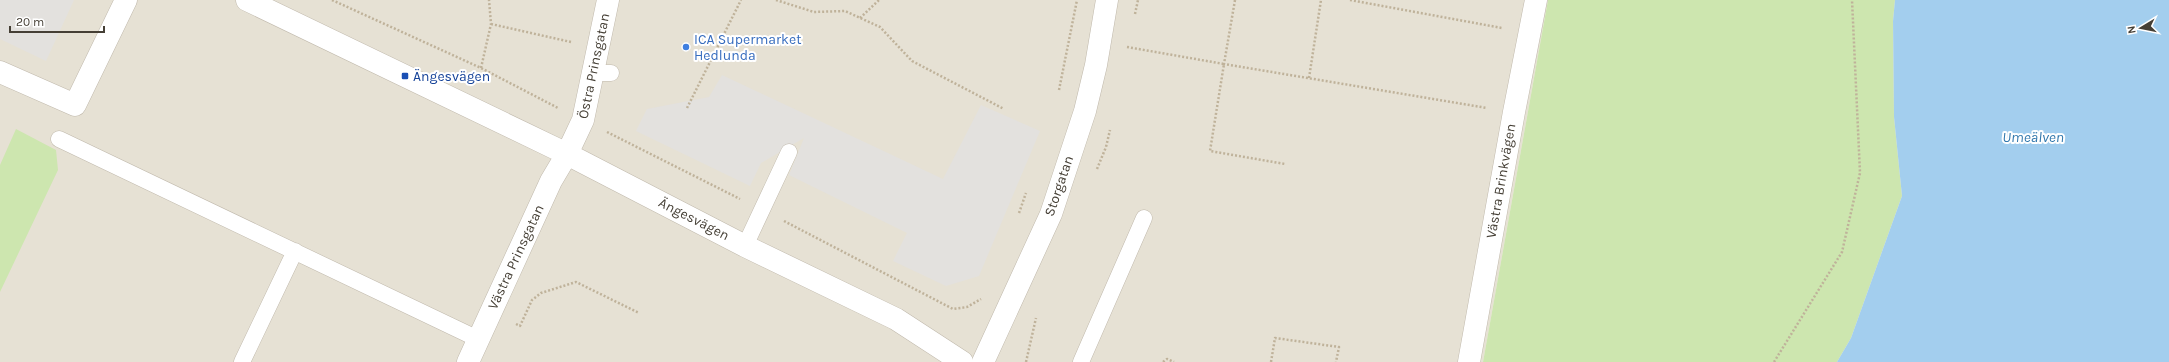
<svg xmlns="http://www.w3.org/2000/svg" width="2169" height="362" viewBox="0 0 2169 362" font-family="Karla,sans-serif">
	<style>
		.residential { fill: #e6e1d4 }
		.green { fill: #cde6af }
		.parking { fill: #e3e1de }
		.water { fill: #a3ceee }
		.lines { fill: none; stroke-linecap: round; stroke-linejoin: round }
		.service-casing { stroke: #c0b9ac; stroke-width: 17 }
		.minor-casing { stroke: #c0b9ac; stroke-width: 23 }
		.tertiary-casing { stroke: #c0b9ac; stroke-width: 23 }
		.path { stroke: #bfb29a; stroke-width: 2.5; stroke-dasharray: 2 2; stroke-linecap: butt }
		.service { stroke: #fff; stroke-width: 16 }
		.minor { stroke: #fff; stroke-width: 22 }
		.tertiary { stroke: #fff; stroke-width: 22 }
		.shop-dot { fill: #3f7fe0; stroke: #fff; stroke-width: 1.5 }
		.transit-dot { fill: #1a4fb4; stroke: #fff; stroke-width: 1.5 }
		.labels { text-anchor: middle; dominant-baseline: central; stroke-width: 4; stroke-linejoin: round; paint-order: stroke }
		.shop-label { font-size: 14px; fill: #366cbe; stroke: #fff; text-anchor: start }
		.street-label { font-size: 14px; fill: #453f35; stroke: #fff }
		.transit-label { font-size: 14px; fill: #164399; stroke: #fff; text-anchor: start }
		.water-label { font-size: 15px; font-style: italic; fill: #3278ad; stroke: #fff }
	</style>
	<rect width="100%" height="100%" fill="#f2efe6"/>
	<path class="residential" d="M0,0H1548L1483,362H0Z"/>
	<path class="green" d="M1548,0H1895L1893,21L1894,117L1902,196L1851,338L1837,362H1483Z
		M16,129L56,150L58,170L0,292V165Z"/>
	<path class="parking" d="M0,0H74L46,61L0,39Z
		M722,75L943,179L981,105L1040,131L979,276L946,286L893,261L907,233L789,175L804,138L761,163L750,186L636,131L647,109L709,97Z"/>
	<path class="water" d="M1895,0H2169V362H1837L1851,338L1902,196L1894,117L1893,21Z"/>
	<g class="lines">
		<defs>
			<path id="service" d="M594,73H611
				M59,139L478,339
				M745,246L789,152
				M242,362L295,251
				M1081,362L1144,218"/>
			<path id="minor" d="M247,0L567,154L745,246L896,319L962,362
				M0,72L75,105L126,0
				M468,362L551,181L567,154L583,120L608,0
				M1469,362L1514,112L1536,0"/>
			<path id="tertiary" d="M983,362L1051,214L1085,111L1096,65L1107,0"/>
		</defs>
		<use href="#service" class="service-casing"/>
		<use href="#minor" class="minor-casing"/>
		<use href="#tertiary" class="tertiary-casing"/>
		<path class="path" d="M332,0L481,68L558,108
			M776,0L814,12L845,11L880,27L912,61L1004,109
			M1235,0L1224,64L1487,108
			M1350,0L1502,28
			M1135,14L1138,0
			M860,18L879,0
			M491,24L571,42
			M1127,47L1224,64L1210,151L1285,164
			M481,68L491,24L489,0
			M1309,78L1321,0
			M1059,90L1077,0
			M687,108L741,0
			M607,132L740,199
			M1097,169L1106,147L1110,130
			M1019,213L1026,193
			M784,221L953,309L967,307L981,299
			M516,324L520,326L532,300L536,297L541,293L576,282L639,313
			M1026,362L1036,318
			M1163,362L1167,359L1174,362
			M1271,362L1275,338L1339,347L1336,362
			M1774,362L1842,252L1860,173L1852,0"/>
		<use href="#service" class="service"/>
		<use href="#minor" class="minor"/>
		<use href="#tertiary" class="tertiary"/>
	</g>
	<circle class="shop-dot" cx="686" cy="47" r="4"/>
	<rect class="transit-dot" x="401" y="72" width="8" height="8" rx="2"/>
	<g class="labels">
		<g class="shop-label">
			<text x="694" y="39">ICA Supermarket<tspan x="694" dy="16">Hedlunda</tspan></text>
		</g>
		<g class="street-label">
			<text transform="translate(594 66) rotate(-78)">Östra Prinsgatan</text>
			<text transform="translate(1501 181) rotate(-80)">Västra Brinkvägen</text>
			<text transform="translate(1059 186) rotate(-71)">Storgatan</text>
			<text transform="translate(694 219) rotate(27)">Ängesvägen</text>
			<text transform="translate(516 257) rotate(-65)">Västra Prinsgatan</text>
		</g>
		<g class="transit-label">
			<text x="413" y="76">Ängesvägen</text>
		</g>
		<g class="water-label">
			<text x="2033" y="137">Umeälven</text>
		</g>
	</g>
	<g transform="translate(2141 28) rotate(260)" stroke="#ffffff" stroke-width="3" paint-order="stroke">
	<path d="M0-3L7 15L0 10L-7 15Z" fill="#453f35"/>
	<text y="-6" font-size="11" font-weight="bold" text-anchor="middle" fill="#453f35">N</text>
	</g>
	<path d="M10 26v6h94v-6" fill="none" stroke="#453f35" stroke-width="2"/>
	<text x="16" y="26" font-size="12" fill="#453f35" stroke="#ffffff" stroke-width="3" paint-order="stroke">20 m</text>
</svg>
